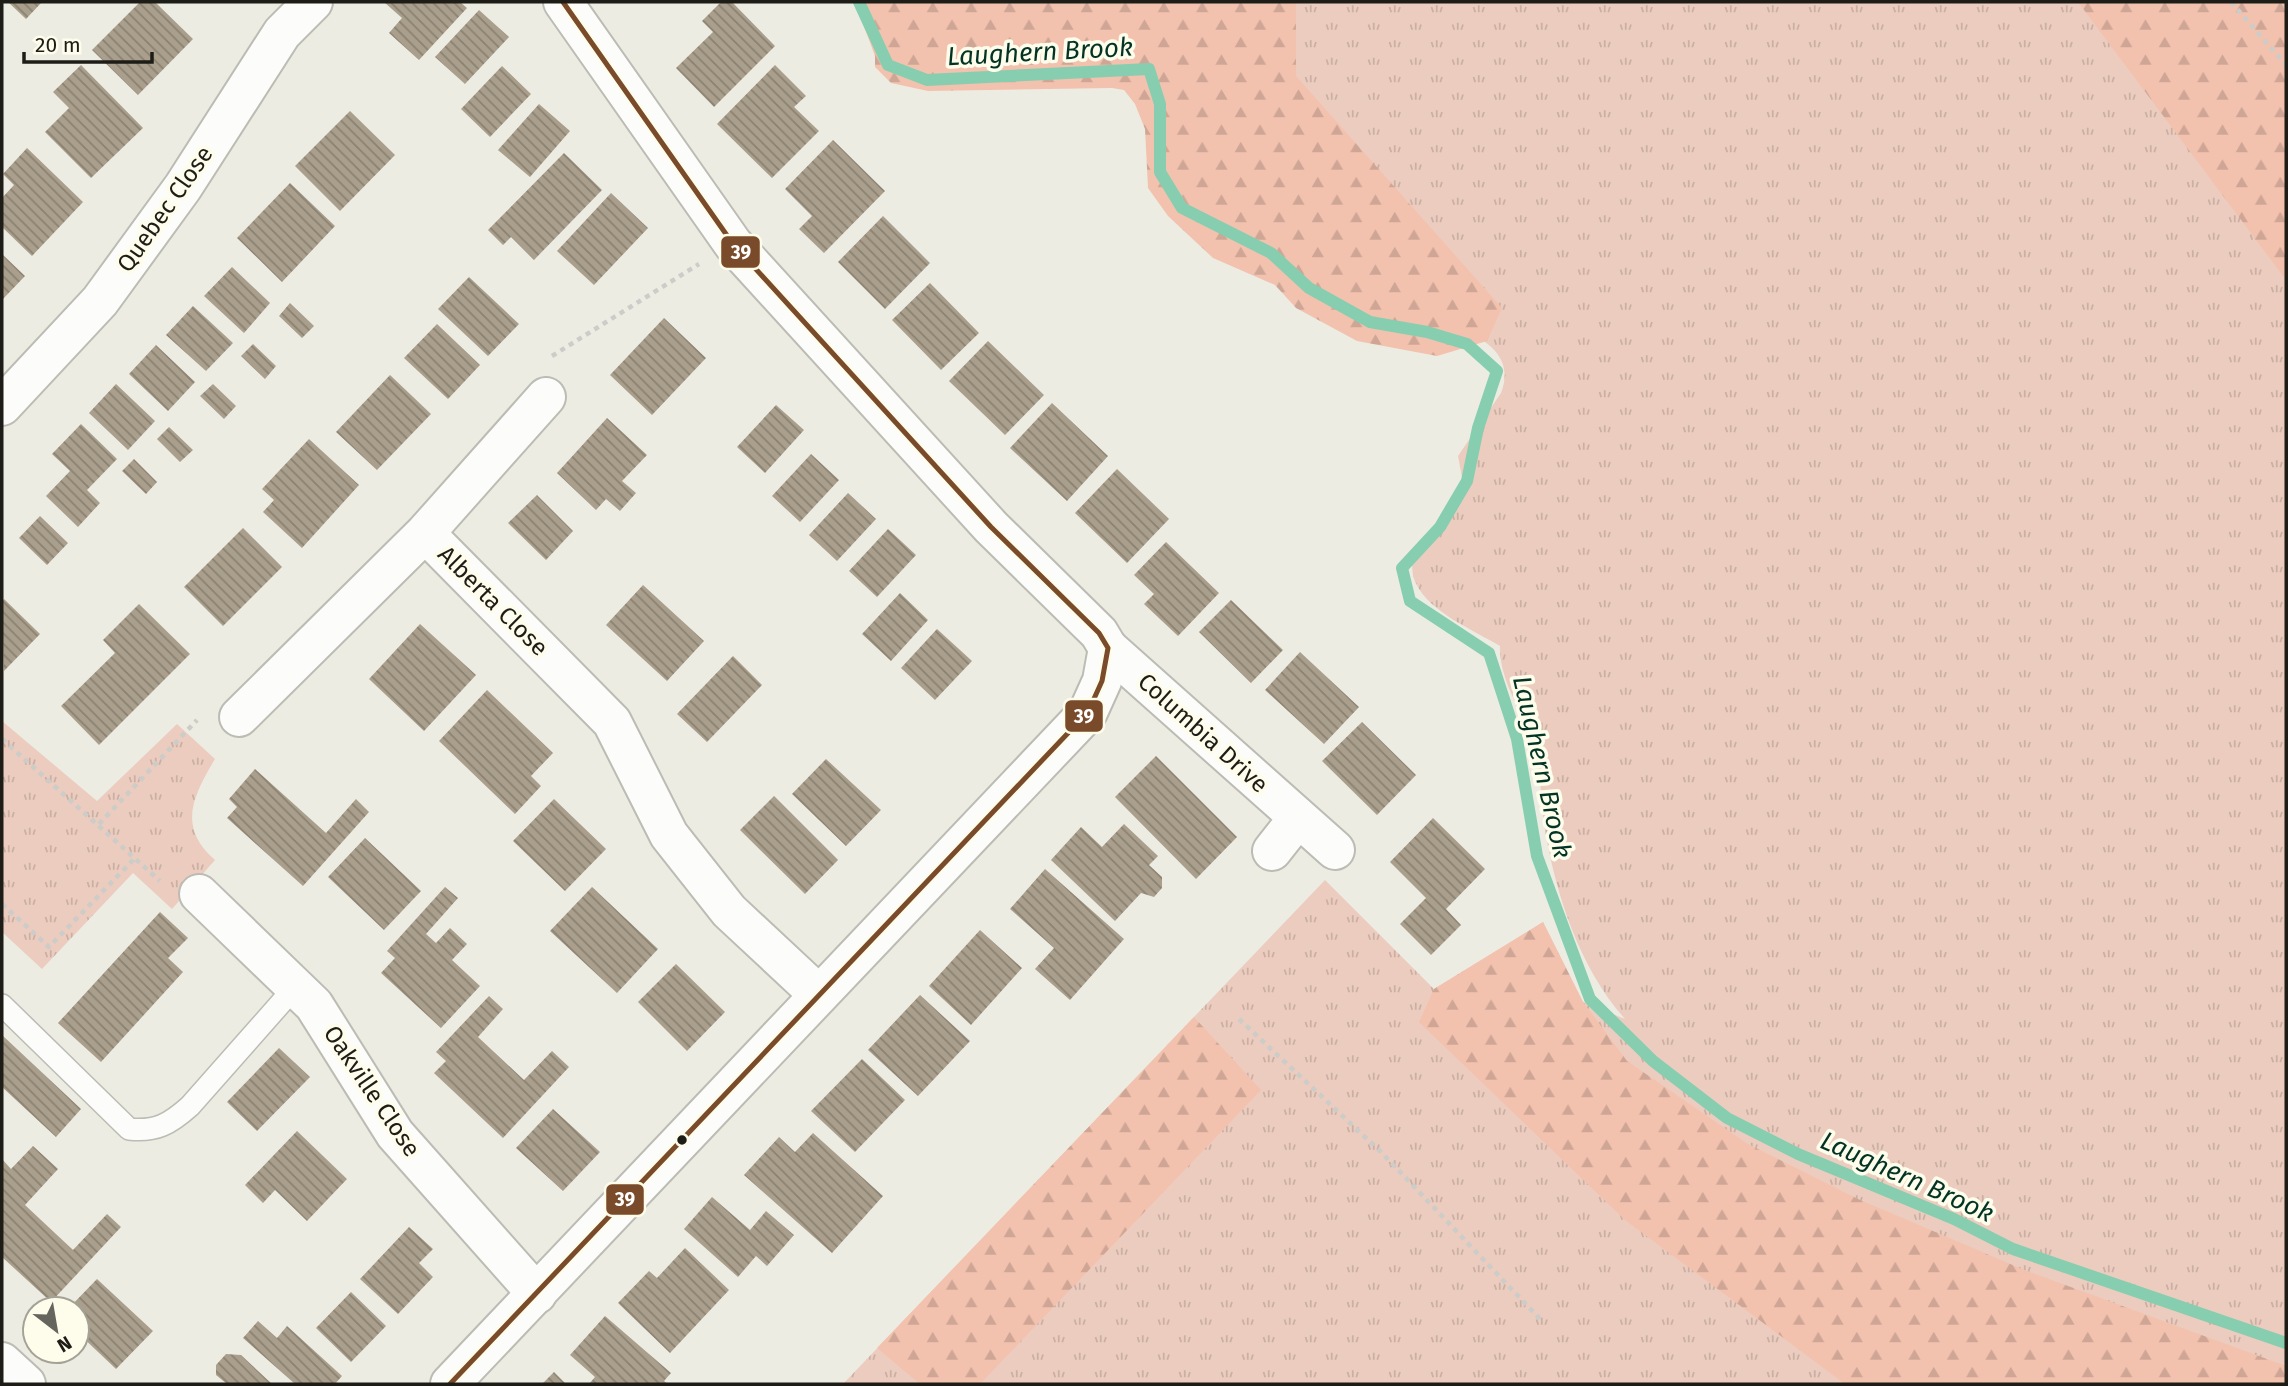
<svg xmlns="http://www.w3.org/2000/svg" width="2288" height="1386" viewBox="0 0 2288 1386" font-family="'Fira Sans',sans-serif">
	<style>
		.grass { fill: url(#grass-tufts) }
		.forest { fill: url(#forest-firs) }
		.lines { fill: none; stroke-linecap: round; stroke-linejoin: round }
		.stream { stroke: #87ceb0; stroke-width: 12 }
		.building { fill: url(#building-back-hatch) }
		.service-casing { stroke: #bcbcb4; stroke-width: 24 }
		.minor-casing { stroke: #bcbcb4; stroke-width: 42 }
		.tertiary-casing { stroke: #bcbcb4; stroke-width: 42 }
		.path { stroke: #ccccc9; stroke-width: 4.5; stroke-dasharray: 5 5; stroke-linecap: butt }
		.service { stroke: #fcfcfb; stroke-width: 21 }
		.minor { stroke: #fcfcfb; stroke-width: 38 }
		.tertiary { stroke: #fcfcfb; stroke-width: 38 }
		.bus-1-casing { stroke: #fefceb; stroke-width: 10 }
		.bus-1 { stroke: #7a4b2a; stroke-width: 5 }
		.bus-dot { fill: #1d1c16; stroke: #fefceb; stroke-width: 2.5 }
		.labels { text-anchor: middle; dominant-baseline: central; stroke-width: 7; stroke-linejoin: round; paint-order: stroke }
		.street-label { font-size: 24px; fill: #1d1c16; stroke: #fefceb }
		.water-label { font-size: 26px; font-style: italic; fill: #033324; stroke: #fefceb }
		.line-badge { stroke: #fefceb; stroke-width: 2.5 }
		.badge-label { font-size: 19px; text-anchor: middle; font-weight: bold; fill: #fff }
	</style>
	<defs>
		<pattern id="grass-tufts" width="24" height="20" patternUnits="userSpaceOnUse" patternTransform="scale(1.75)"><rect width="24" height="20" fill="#ecccbe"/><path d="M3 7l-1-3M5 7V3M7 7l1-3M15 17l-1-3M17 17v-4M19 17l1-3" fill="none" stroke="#caafa3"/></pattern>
		<pattern id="forest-firs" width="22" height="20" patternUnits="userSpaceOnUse" patternTransform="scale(1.75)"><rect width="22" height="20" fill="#f2c2ae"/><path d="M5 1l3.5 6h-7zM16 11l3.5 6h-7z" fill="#cfa695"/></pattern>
		<pattern id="building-back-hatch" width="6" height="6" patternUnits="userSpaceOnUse" patternTransform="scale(1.75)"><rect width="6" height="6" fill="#aa9f8c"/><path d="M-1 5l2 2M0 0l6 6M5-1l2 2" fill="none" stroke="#8a8171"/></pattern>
	</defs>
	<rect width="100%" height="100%" fill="#edece2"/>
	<path class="grass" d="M866,2H2286V1384H843L1325,880L1434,989L1543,922L1583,1002L1625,1019C1580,969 1556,895 1545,830C1540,803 1542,776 1535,750C1525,715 1499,682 1500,646C1472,629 1423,610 1413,576C1412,569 1412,561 1412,553L1456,510L1465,493L1458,456L1501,393C1514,359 1490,342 1463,330L1169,63Z
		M2,721L97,801L177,724L215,759C193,796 177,827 215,860L172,909L133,873L42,969L2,932Z"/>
	<path class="forest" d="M855,2H1296V76L1502,308L1487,341L1437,356L1357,341L1296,308L1275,285L1213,258L1168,216L1148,188L1145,129L1135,104L1124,90L1112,88L928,91L891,83L875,67V56Z
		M2078,2H2286V280Z
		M1543,922L1583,1002L1627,1061L1748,1144L1858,1199L2022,1269L2286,1366V1384H1845L1625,1220L1419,1022L1434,989Z
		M1194,1017L1261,1090L980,1384H920L877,1348Z"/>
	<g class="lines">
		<path class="stream" d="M859,2L888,65L927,80L1149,69L1160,104V172L1182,208L1271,253L1309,288L1370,322L1427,332L1467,344L1497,371L1478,428L1467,481L1440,527L1402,568L1410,601L1489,653L1517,739L1537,856L1590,999L1653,1061L1727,1118L1798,1154L1954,1219L2013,1249L2286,1343"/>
	</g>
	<path class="building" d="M8,2H42L26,19Z
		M140,2H155L193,39L138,95L92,50Z
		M384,2H460L467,8L419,60L389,33L402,18Z
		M721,2H732L775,46L714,107L676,68L713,32L702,21Z
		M479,10L509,37L465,84L435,57Z
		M81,65L143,128L91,178L45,132L69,108L53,92Z
		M775,65L806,96L794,107L819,131L772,178L717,124Z
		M502,66L531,94L490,137L461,109Z
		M539,104L570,131L530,177L498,150Z
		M350,111L395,155L340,211L295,166Z
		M833,140L885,191L824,253L799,229L812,216L785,189Z
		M27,148L83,202L32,256L2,227V198L14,185L3,174Z
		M564,153L602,190L534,260L511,237L503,245L488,230Z
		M290,183L335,226L282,282L237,238Z
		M611,193L648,228L594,285L557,251Z
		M883,216L930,263L885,309L838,262Z
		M2,254L25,276L2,300Z
		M232,267L270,303L244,333L204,296Z
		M469,277L519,324L488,356L438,309Z
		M930,283L979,333L941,370L892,320Z
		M290,303L314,326L302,338L279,316Z
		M193,306L233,343L206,371L166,335Z
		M664,318L706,358L652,415L610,375Z
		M437,324L480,365L448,399L404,358Z
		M988,341L1044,395L1005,435L949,381Z
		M253,344L276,366L265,379L241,356Z
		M156,345L195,382L168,411L129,374Z
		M390,375L431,414L377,470L336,432Z
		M116,384L155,421L128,450L89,413Z
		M213,384L236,406L224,419L200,396Z
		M1052,403L1108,456L1067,501L1010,448Z
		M776,405L804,430L765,473L737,447Z
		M607,418L647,455L622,481L636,493L620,511L606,499L596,510L557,473Z
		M81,424L117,459L87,490L100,503L78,527L46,496L70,471L52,454Z
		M169,427L193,450L180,462L157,439Z
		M309,439L359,485L302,548L263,512L274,500L262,489Z
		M811,454L839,480L800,522L772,496Z
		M134,459L157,482L146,494L122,471Z
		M1117,469L1169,519L1127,563L1075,513Z
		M848,493L876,519L837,561L809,535Z
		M537,495L573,531L546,560L508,523Z
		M40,516L68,543L47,565L19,538Z
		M243,528L282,567L223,626L184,587Z
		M888,529L916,555L877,597L849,571Z
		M1166,542L1219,593L1178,636L1144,604L1154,594L1134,575Z
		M643,585L704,641L667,681L606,625Z
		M900,593L928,620L891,661L862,634Z
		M4,599L40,634L4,671L2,602Z
		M1231,600L1283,650L1251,683L1199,632Z
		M139,604L190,654L99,745L61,706L115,653L103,640Z
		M420,624L476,675L424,731L369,679Z
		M937,629L972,661L935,700L901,668Z
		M1300,652L1359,707L1324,744L1265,690Z
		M733,656L762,685L707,742L677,714Z
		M487,690L553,753L531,776L541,786L515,814L439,741Z
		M1362,722L1416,775L1377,815L1322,761Z
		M1156,756L1237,837L1196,879L1115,797Z
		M826,759L881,810L846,846L792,794Z
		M255,769L326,833L356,799L369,812L303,886L227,818L237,807L229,799Z
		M774,796L838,860L805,894L740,830Z
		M554,799L606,849L565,891L513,841Z
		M1433,818L1485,869L1446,909L1461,925L1431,955L1400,924L1426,898L1390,862Z
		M1124,824L1158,856L1149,865L1162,877V888L1154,897L1141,893L1115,921L1051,860L1081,827L1102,847Z
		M365,838L421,891L384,930L328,877Z
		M1045,869L1124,939L1070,1000L1035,969L1054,948L1010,909Z
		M445,887L458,898L426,934L436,943L450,928L467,944L452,960L480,986L441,1028L381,973L395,958L387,951Z
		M592,887L658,949L617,993L550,931Z
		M160,912L188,938L168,958L183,972L101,1062L58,1023Z
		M980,930L1022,968L971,1025L929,986Z
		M676,964L725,1012L687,1051L638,1002Z
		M920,995L970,1041L918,1096L868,1050Z
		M489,996L503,1009L478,1037L524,1080L552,1051L569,1067L503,1138L434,1073L446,1061L436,1052Z
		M2,1035L81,1109L56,1137L2,1087Z
		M279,1048L310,1077L257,1131L227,1102Z
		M862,1059L905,1100L855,1152L811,1111Z
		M553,1109L600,1152L563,1191L516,1148Z
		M297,1131L347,1179L307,1221L275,1190L263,1203L245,1185Z
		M813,1133L883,1196L832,1253L744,1175L779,1137L795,1152Z
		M33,1146L58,1169L25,1205L73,1250L107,1214L121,1227L51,1302L2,1257V1159L11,1169Z
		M712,1197L750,1230L766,1211L794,1235L767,1266L756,1256L738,1277L684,1229Z
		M409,1227L433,1249L419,1263L433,1277L398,1314L360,1279Z
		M685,1248L729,1290L670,1353L618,1303L649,1271L657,1278Z
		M97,1279L153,1331L116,1369L77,1332V1309H68Z
		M351,1292L386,1326L351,1362L316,1328Z
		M605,1316L671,1373L664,1381L668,1384H589L595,1377L570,1355Z
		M258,1321L277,1338L287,1326L342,1376L335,1384H295L243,1338Z
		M226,1354L241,1355L272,1384H227L216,1375V1365Z
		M554,1372L566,1384H542Z"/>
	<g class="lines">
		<defs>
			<path id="service" d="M2,1005L129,1129C156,1132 170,1124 190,1106L296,986"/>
			<path id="minor" d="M2,406L100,301L183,187L282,33L313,2
				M425,533L612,722L669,835L729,911L818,994
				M1108,648L1335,850
				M239,717L425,533L546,397
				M1272,851L1298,818
				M199,894L314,1005L395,1134L537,1294
				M2,1362L26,1384"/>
			<path id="tertiary" d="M450,1384L1088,712L1102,681L1108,648L1099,633L991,527L733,244L563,2"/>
		</defs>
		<use href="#service" class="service-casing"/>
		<use href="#minor" class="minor-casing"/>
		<use href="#tertiary" class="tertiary-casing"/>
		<path class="path" d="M2231,2L2286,65
			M552,356L699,264
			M2,739L160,881
			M99,824L197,720
			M2,904L49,947L135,858
			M1239,1019L1381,1152L1540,1319"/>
		<use href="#service" class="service"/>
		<use href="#minor" class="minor"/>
		<use href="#tertiary" class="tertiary"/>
		<defs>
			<path id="bus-1" d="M450,1384L1088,712L1102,681L1108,648L1099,633L991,527L733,244L563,2"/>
		</defs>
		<use href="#bus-1" class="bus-1-casing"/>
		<use href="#bus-1" class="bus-1"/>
	</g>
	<circle class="bus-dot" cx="682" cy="1140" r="6"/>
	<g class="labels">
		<g class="street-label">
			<text transform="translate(165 209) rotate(-55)">Quebec Close</text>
			<text transform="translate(493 601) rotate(45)">Alberta Close</text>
			<text transform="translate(1203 733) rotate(42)">Columbia Drive</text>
			<text transform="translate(372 1091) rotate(56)">Oakville Close</text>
		</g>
		<g class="water-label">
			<text transform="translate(1040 52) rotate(-3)">Laughern Brook</text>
			<text transform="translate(1542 767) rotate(77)">Laughern Brook</text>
			<text transform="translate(1907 1177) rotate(24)">Laughern Brook</text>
		</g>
	</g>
	<g class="line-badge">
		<rect x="720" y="235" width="41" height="34" rx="7" fill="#7a4b2a"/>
		<rect x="1064" y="699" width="40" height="34" rx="7" fill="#7a4b2a"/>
		<rect x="605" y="1183" width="40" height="33" rx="7" fill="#7a4b2a"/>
	</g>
	<g class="badge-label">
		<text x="741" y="259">39</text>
		<text x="1084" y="723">39</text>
		<text x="625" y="1206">39</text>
	</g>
	<rect width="2288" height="1386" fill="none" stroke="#1d1c16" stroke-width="7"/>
	<g transform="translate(56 1330) rotate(149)"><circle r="33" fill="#fefceb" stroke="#a4a296" stroke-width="2"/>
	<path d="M0-5L12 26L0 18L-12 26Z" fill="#66655d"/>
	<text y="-10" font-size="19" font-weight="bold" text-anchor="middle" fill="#1d1c16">N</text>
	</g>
	<path d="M24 52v10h128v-10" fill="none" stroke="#1d1c16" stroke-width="3.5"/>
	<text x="35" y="52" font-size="21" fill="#1d1c16" stroke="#fefceb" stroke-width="5" paint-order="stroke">20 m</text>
</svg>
